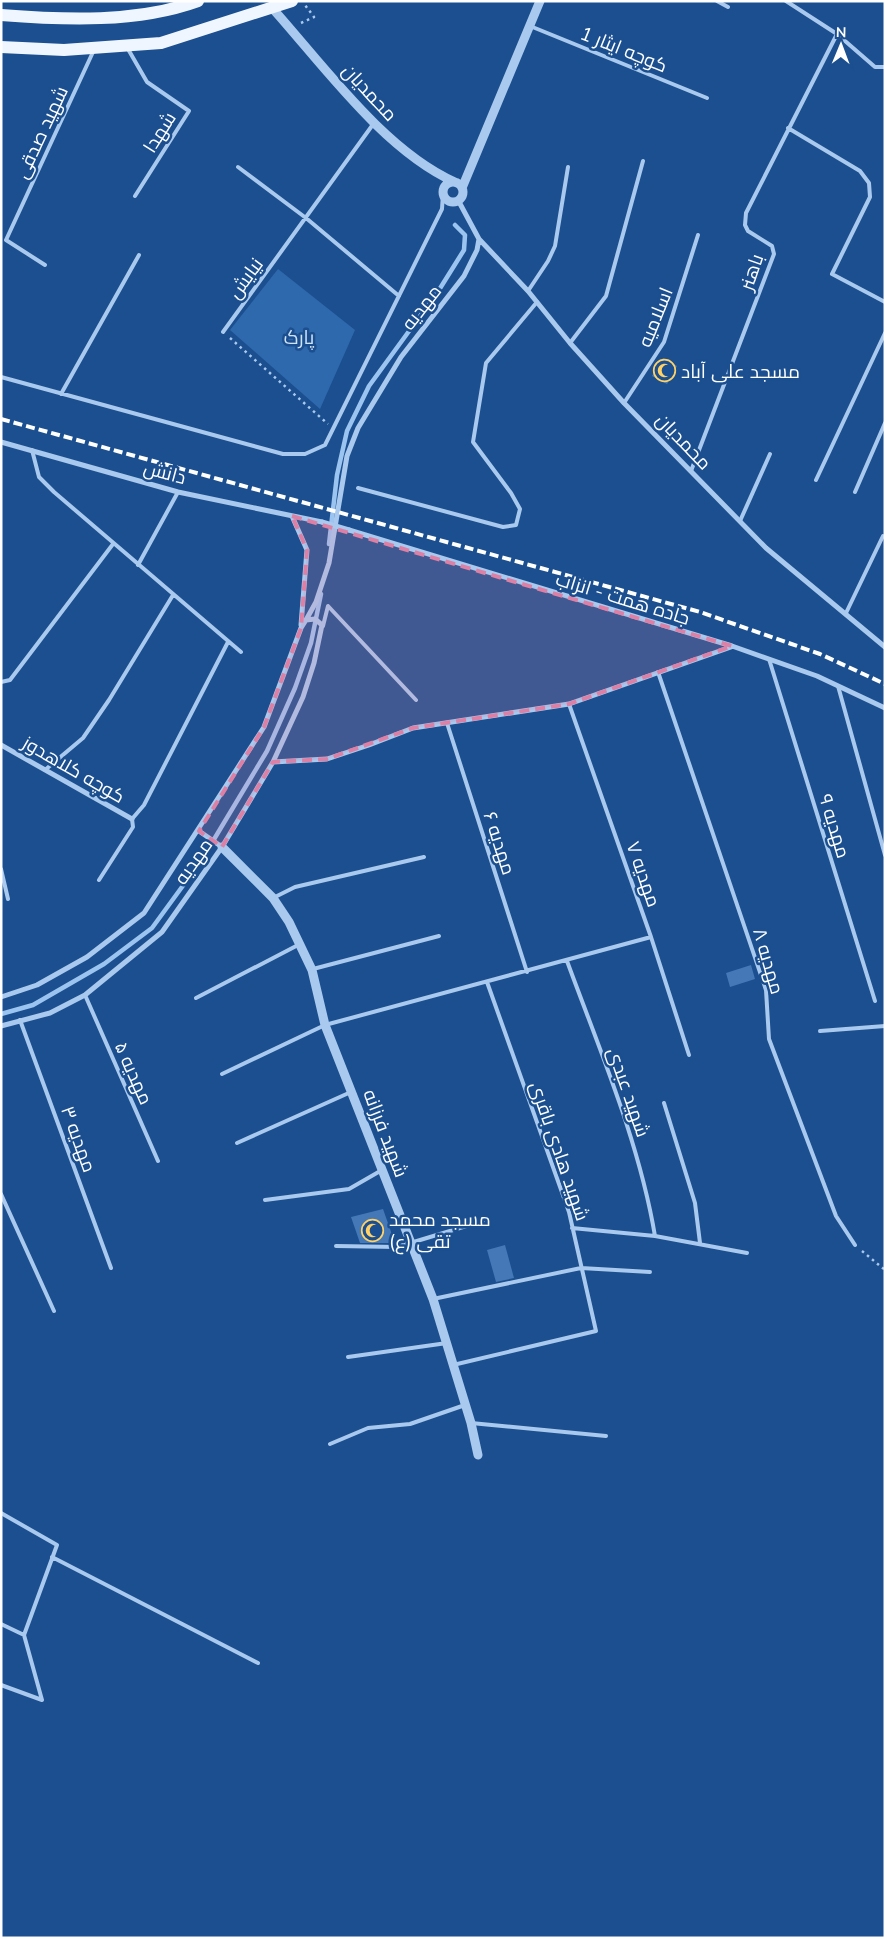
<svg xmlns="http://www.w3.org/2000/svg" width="886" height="1939" viewBox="0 0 886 1939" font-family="Mulish,Cairo,sans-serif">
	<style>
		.green { fill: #2e69ad }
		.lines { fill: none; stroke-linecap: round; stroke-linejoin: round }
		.stream { stroke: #9cc4f0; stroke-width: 4.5 }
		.building { fill: #4478b7 }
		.path { stroke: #a9c9ee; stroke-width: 2.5; stroke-dasharray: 2.5 4; stroke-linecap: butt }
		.service { stroke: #a9c9ee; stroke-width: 4 }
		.minor { stroke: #a9c9ee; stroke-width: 5 }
		.tertiary { stroke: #a9c9ee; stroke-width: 9 }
		.primary { stroke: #f0f6ff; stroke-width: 12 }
		.rail { stroke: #fff; stroke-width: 4; stroke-dasharray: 9 4; stroke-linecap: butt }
		.minor-bridge { stroke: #a9c9ee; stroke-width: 5 }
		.marked { fill: #dd80a5; fill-opacity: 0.2; stroke: #dd80a5; stroke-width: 4; stroke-dasharray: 10 6; stroke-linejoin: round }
		.labels { text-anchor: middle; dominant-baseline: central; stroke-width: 5; stroke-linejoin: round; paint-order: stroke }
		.street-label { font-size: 19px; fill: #fff; stroke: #1b4f8f }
		.park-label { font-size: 19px; fill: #cfe3fa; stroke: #1b4f8f }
		.poi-label { font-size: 19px; fill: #fff; stroke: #1b4f8f; text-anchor: start }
	</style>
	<rect width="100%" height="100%" fill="#1b4f8f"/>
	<path class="green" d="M278,269L355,330L320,409L230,330Z"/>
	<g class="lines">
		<path class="stream" d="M329,544L337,475L347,431L369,386L439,290L464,250L465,235L455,225
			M1,1014L33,1005L104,964L152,928L201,861L267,751L295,688L311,643L321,594"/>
	</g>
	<path class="building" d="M663,358L677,366L667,384L652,376Z
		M751,965L755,979L730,987L726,973Z
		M383,1209L395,1243H360L351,1217Z
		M505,1245L514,1278L496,1282L487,1250Z"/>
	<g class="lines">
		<path class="path" d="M301,23L314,17L305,5
			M230,338L328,424
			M862,1251L885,1270"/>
		<path class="service" d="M717,1L728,7
			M786,1L837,34L875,67H885
			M530,26L707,98
			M128,49L147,82L189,111L135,196
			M788,128L860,171L869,183L870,197L832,274L885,302
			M238,167L306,218L399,296
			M45,265L6,240L93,52
			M528,291L548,261L555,246L568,167
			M223,332L374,123
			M570,343L606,296L643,161
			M1,377L283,454H305L325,445L442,209L443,193
			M61,394L139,255
			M624,403L664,342L698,235
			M32,450L39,477L54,492L241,652
			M691,471L774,254L772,246L748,231L745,225L746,213L837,34
			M816,480L885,333
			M358,488L503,527L516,525L520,509L511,493L473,442L486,363L537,302
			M855,492L885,423
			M740,521L770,454
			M138,565L178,492
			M846,613L883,536
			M323,626L328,606L416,700
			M769,659L875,1001
			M658,672L766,990L769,1039L836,1216L855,1245
			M1,682L10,680L113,544
			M838,686L885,855
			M569,704L651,937L689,1055
			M447,723L527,972
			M45,770L83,738L109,700L173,595
			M1,869L8,899
			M99,880L133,827L132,819L144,805L228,642
			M273,898L295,887L424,857
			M567,961C600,1051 639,1141 655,1236
			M313,969L439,936
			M85,995L158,1161
			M196,998L300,944
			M20,1020L111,1268
			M820,1031L885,1026
			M222,1074L325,1025L651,937
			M664,1103L695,1203L700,1243
			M237,1143L351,1092
			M1,1194L54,1311
			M265,1200L349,1189L382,1170
			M572,1228L655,1236L747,1253
			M336,1246L397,1247L483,1221
			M433,1299L581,1268L650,1272
			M348,1357L447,1343
			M453,1365L596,1331L569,1212L487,982
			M471,1423L606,1436
			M330,1444L368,1428L410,1424L465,1405
			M1,1513L57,1545L24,1635
			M52,1557L258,1663
			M1,1624L24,1635
			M24,1635L42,1700
			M1,1685L42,1700"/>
		<path class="minor" d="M479,239L528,291L570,343L624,403L766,548L885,647
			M1,442L178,492L322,522
			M292,516L307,550L301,625
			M349,530L732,646L817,676L885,708
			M306,620L316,602L329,563L347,456L358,428L401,357L464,276L477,250L479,239L458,200
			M1,745L132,819
			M273,762L327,759L369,745L413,728L569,704L731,647
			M199,831L222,847
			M1,997L37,985L87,957L144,913L264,727L301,628L306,620L315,619L322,625L314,663L303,697L273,762L222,847L162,932L85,995L50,1013L1,1026"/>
		<path class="tertiary" d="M273,9C324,66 385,151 455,182
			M443 192a10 10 0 1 1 20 0a10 10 0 1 1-20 0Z
			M462,188L540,1
			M222,847L273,898L289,922L312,970L325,1025L433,1299L471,1423L478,1455"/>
		<path class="primary" d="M1,15C65,20 137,23 198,1
			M1,47L64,50L161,43L292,1"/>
		<path class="rail" d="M1,419L700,612L820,654L885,684"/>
		<path class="minor-bridge" d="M322,522L349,530"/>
	</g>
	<path class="marked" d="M292,516L732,646L569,704L413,728L327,759L273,762L222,847L199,831L264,727L301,628L307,550Z"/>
	<defs>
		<symbol id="mosque-ring" viewBox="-11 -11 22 22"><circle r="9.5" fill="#1b4f8f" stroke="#ffd166" stroke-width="1.5"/><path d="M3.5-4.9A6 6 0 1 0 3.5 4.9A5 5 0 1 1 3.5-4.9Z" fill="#ffd166"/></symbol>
	</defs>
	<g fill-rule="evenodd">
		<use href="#mosque-ring" x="652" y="358" width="25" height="25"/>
		<use href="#mosque-ring" x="360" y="1218" width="25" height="25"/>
	</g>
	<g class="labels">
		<g class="street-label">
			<text transform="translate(624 49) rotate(22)">کوچه ایثار 1</text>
			<text transform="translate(370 92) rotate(47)">محمدیان</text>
			<text transform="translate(41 132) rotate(-65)">شهید صدقی</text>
			<text transform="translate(159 132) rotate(-58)">شهدا</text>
			<text transform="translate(751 272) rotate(-71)">باهنر</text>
			<text transform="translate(245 278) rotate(-54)">نیایش</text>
			<text transform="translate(421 307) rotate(-52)">مهدیه</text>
			<text transform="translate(655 317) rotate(-68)">اسلاميه</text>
			<text transform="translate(684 441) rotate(46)">محمدیان</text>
			<text transform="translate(165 472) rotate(15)">دانش</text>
			<text transform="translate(623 598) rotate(17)">جاده همت - انزاب</text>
			<text transform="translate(74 769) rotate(30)">کوچه کلاهدوز</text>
			<text transform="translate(835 826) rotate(73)">مهدیه ۹</text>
			<text transform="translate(500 843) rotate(72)">مهدیه ۶</text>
			<text transform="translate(193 861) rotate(-55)">مهدیه</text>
			<text transform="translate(644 874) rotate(71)">مهدیه ۷</text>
			<text transform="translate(769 961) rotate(74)">مهدیه ۸</text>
			<text transform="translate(134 1073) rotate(66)">مهدیه ۵</text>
			<text transform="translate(629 1092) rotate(71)">شهید عبدی</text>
			<text transform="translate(386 1133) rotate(69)">شهید فرزانه</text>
			<text transform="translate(79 1139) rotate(70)">مهدیه ۳</text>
			<text transform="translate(560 1151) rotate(71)">شهید هادی باقری</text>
		</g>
		<g class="park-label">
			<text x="299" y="337">پارک</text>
		</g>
		<g class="poi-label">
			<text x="681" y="371">مسجد علی آباد</text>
			<text x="389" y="1219">مسجد محمد<tspan x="389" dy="22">تقی (ع)</tspan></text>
		</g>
	</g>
	<rect width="886" height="1939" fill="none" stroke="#ffffff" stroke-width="5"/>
	<g transform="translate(841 45) rotate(1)" stroke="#1b4f8f" stroke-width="4" paint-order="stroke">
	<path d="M0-4L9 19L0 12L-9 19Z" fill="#ffffff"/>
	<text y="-8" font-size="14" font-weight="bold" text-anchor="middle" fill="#ffffff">N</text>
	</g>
</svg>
